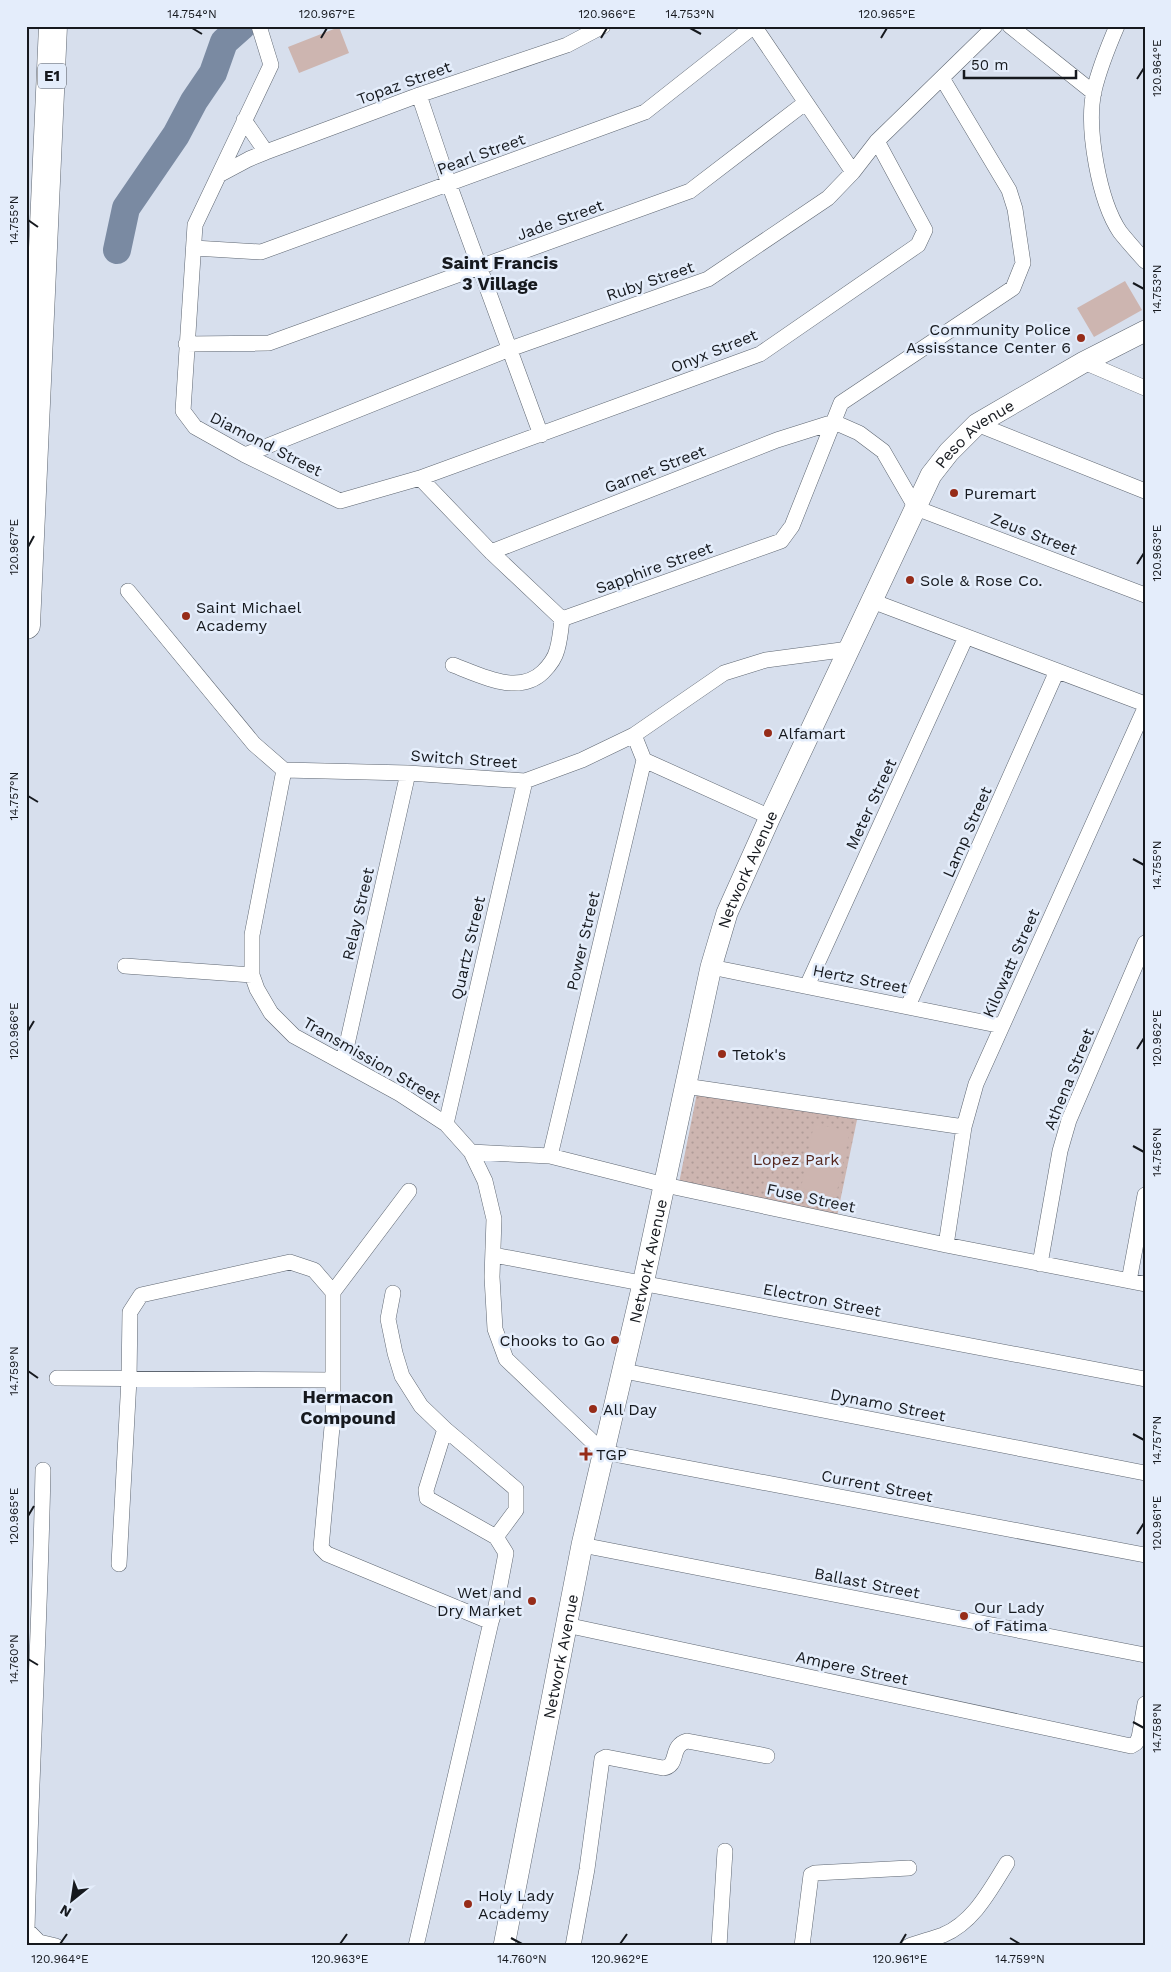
<svg xmlns="http://www.w3.org/2000/svg" width="1171" height="1972" viewBox="0 0 1171 1972" font-family="'Work Sans',sans-serif">
	<style>
		.park { fill: url(#park-dots) }
		.pitch { fill: #cdb5b0 }
		.lines { fill: none; stroke-linecap: round; stroke-linejoin: round }
		.river { stroke: #7a8aa2; stroke-width: 28 }
		.street-casing { stroke: #5e6671; stroke-width: 16 }
		.secondary-casing { stroke: #5e6671; stroke-width: 22 }
		.highway-casing { stroke: #5e6671; stroke-width: 29 }
		.street { stroke: #fff; stroke-width: 15 }
		.secondary { stroke: #fff; stroke-width: 21 }
		.highway { stroke: #fff; stroke-width: 28 }
		.ticks { fill: none; stroke: #16191e; stroke-width: 2 }
		.poi-dot { fill: #962c19; stroke: #e4edfb; stroke-width: 2 }
		.labels { text-anchor: middle; dominant-baseline: central; stroke-width: 5; stroke-linejoin: round; paint-order: stroke }
		.shield { fill: #e4edfb; stroke: #545960; stroke-width: 1 }
		.shield-label { font-size: 15px; font-weight: bold; fill: #16191e }
		.street-label { font-size: 16px; fill: #16191e; stroke: #e4edfb }
		.poi-label { font-size: 16px; fill: #16191e; stroke: #e4edfb; text-anchor: start }
		.park-label { font-size: 16px; fill: #55271e; stroke: #e4edfb }
		.neighbourhood-label { font-size: 18px; font-weight: bold; fill: #16191e; stroke: #e4edfb }
		.neatline { fill: none; stroke: #16191e; stroke-width: 2 }
		.ticks-label { font-size: 12px; text-anchor: middle; fill: #16191e }
	</style>
	<defs>
		<pattern id="park-dots" width="8" height="8" patternUnits="userSpaceOnUse" patternTransform="scale(1.25)"><rect width="8" height="8" fill="#cdb5b0"/><path d="M2 2h.1M6 6h.1" fill="none" stroke="#af9b97" stroke-width="1.8" stroke-linecap="round"/></pattern>
	</defs>
	<rect width="100%" height="100%" fill="#d7dfed"/>
	<path class="park" d="M697,1093L858,1115L836,1221L678,1188Z"/>
	<path class="pitch" d="M339,27L349,53L299,73L288,47Z
		M1125,281L1142,310L1094,337L1077,308Z
		M814,1124L850,1131L836,1196L801,1188Z"/>
	<g class="lines">
		<path class="river" d="M117,250L126,208L176,135L194,101L213,73L224,42L242,26"/>
		<defs>
			<path id="street" d="M259,26L271,65L195,225L183,411L195,427L245,455L340,501L420,478L760,354L918,245L925,230L877,141
				M754,26L853,172
				M1010,26L1094,93
				M1117,26C1108,47 1099,69 1094,91C1086,128 1099,201 1120,232C1128,242 1137,252 1145,261
				M419,95L449,184L541,435
				M244,120L266,152
				M219,175L249,159L266,152L419,95L567,45L603,26
				M194,248L261,252L645,112L754,26
				M186,344L269,343L690,191L805,103
				M1084,362L1145,388
				M977,424L1145,491
				M245,455L510,349L708,279L828,198L853,172L877,141L995,26
				M420,478L491,552L562,619
				M491,552L777,440L834,422L859,433L883,451L916,508L1145,595
				M128,591L254,744L284,770L408,773L525,781L582,760L634,735L724,673L766,660L849,649
				M872,601L1145,704
				M562,619L781,541L792,526L841,403L1013,288L1023,263L1015,209L1009,190L942,78
				M453,665C480,675 518,696 543,672C549,666 555,658 557,650C560,640 561,629 562,619
				M644,760L770,817
				M284,770L252,935V975L257,989L271,1013L294,1036L400,1094L446,1124L471,1152L485,1181L494,1219L492,1277L495,1329L506,1359L603,1452L1145,1555
				M125,966L252,975
				M711,967L1002,1026
				M807,986L966,637
				M908,1006L1057,671
				M343,1062L408,773
				M685,1086L964,1127
				M446,1124L525,781
				M471,1152L550,1156L665,1185L946,1245L1145,1284
				M550,1156L644,760L634,735
				M946,1245L964,1127L976,1084L1145,708
				M494,1255L1145,1379
				M1040,1264L1060,1151L1069,1120L1145,943
				M1129,1281L1145,1195
				M333,1292L409,1191
				M393,1293L388,1319L395,1353L402,1376L421,1406L445,1429L516,1489V1510L496,1537
				M624,1371L1145,1473
				M57,1378L333,1380
				M445,1429L426,1490L427,1498L496,1537L506,1553L496,1606L491,1622
				M43,1470C40,1623 31,1777 27,1930L39,1942L56,1946
				M582,1545L1145,1655
				M119,1564L129,1379L130,1312L141,1295L290,1262L314,1270L333,1292V1416L321,1548L327,1554L491,1622L416,1946
				M566,1625L1131,1746L1136,1743L1139,1738L1145,1704
				M573,1946L587,1869L602,1759L606,1757L663,1768C680,1766 669,1746 687,1741L767,1756
				M719,1946L725,1851
				M802,1946L811,1875L815,1873L909,1868
				M909,1946C920,1942 932,1939 943,1935C974,1922 990,1890 1007,1863"/>
			<g id="secondary">
				<path id="s1" d="M504,1946L582,1545L643,1284L711,967L727,913L770,817L931,475L949,452L977,424L1084,362L1145,331"/>
			</g>
			<path id="highway" d="M26,625L53,26"/>
		</defs>
		<use href="#street" class="street-casing"/>
		<use href="#secondary" class="secondary-casing"/>
		<use href="#highway" class="highway-casing"/>
		<use href="#street" class="street"/>
		<use href="#secondary" class="secondary"/>
		<use href="#highway" class="highway"/>
	</g>
	<path class="ticks" d="M192,28L202,34M690,28L701,34M321,38L327,28M601,38L607,28M881,38L887,28M1137,79L1144,68M28,220L38,227M1133,283L1144,289M28,547L34,536M1137,564L1144,553M28,796L38,802M1133,859L1144,865M28,1031L34,1021M1137,1049L1144,1038M1133,1146L1144,1152M28,1371L38,1378M1133,1434L1144,1440M28,1516L34,1506M1137,1534L1144,1523M28,1659L38,1665M1133,1722L1144,1728M511,1938L522,1944M1010,1938L1020,1944M60,1944L67,1934M340,1944L347,1934M620,1944L627,1934M900,1944L906,1934"/>
	<g class="poi-dot">
		<circle cx="1081" cy="338" r="5"/>
		<circle cx="954" cy="493" r="5"/>
		<circle cx="910" cy="580" r="5"/>
		<circle cx="186" cy="616" r="5"/>
		<circle cx="768" cy="733" r="5"/>
		<circle cx="722" cy="1054" r="5"/>
		<circle cx="615" cy="1340" r="5"/>
		<circle cx="593" cy="1409" r="5"/>
		<path d="M583.5 1446.5h5v5h5v5h-5v5h-5v-5h-5v-5h5z"/>
		<circle cx="532" cy="1601" r="5"/>
		<circle cx="964" cy="1616" r="5"/>
		<circle cx="468" cy="1904" r="5"/>
	</g>
	<g class="labels">
		<rect class="shield" x="38" y="63.5" width="28" height="25" rx="4"/>
		<g class="shield-label">
			<text x="52" y="76">E1</text>
		</g>
		<g class="street-label">
			<text transform="translate(404 83) rotate(-20)">Topaz Street</text>
			<text transform="translate(481 154) rotate(-20)">Pearl Street</text>
			<text transform="translate(560 220) rotate(-20)">Jade Street</text>
			<text transform="translate(650 281) rotate(-19)">Ruby Street</text>
			<text transform="translate(714 351) rotate(-22)">Onyx Street</text>
			<text stroke="none"><textPath href="#s1" startOffset="1601">Peso Avenue</textPath></text>
			<text transform="translate(266 444) rotate(27)">Diamond Street</text>
			<text transform="translate(655 469) rotate(-21)">Garnet Street</text>
			<text transform="translate(1034 534) rotate(21)">Zeus Street</text>
			<text transform="translate(654 568) rotate(-20)">Sapphire Street</text>
			<text transform="translate(464 759) rotate(4)">Switch Street</text>
			<text transform="translate(871 804) rotate(-65)">Meter Street</text>
			<text transform="translate(967 832) rotate(-66)">Lamp Street</text>
			<text stroke="none"><textPath href="#s1" startOffset="1105">Network Avenue</textPath></text>
			<text transform="translate(358 914) rotate(-77)">Relay Street</text>
			<text transform="translate(583 941) rotate(-77)">Power Street</text>
			<text transform="translate(468 948) rotate(-77)">Quartz Street</text>
			<text transform="translate(1011 963) rotate(-66)">Kilowatt Street</text>
			<text transform="translate(860 979) rotate(11)">Hertz Street</text>
			<text transform="translate(372 1060) rotate(30)">Transmission Street</text>
			<text transform="translate(1069 1079) rotate(-68)">Athena Street</text>
			<text transform="translate(811 1198) rotate(12)">Fuse Street</text>
			<text stroke="none"><textPath href="#s1" startOffset="700">Network Avenue</textPath></text>
			<text transform="translate(822 1300) rotate(11)">Electron Street</text>
			<text transform="translate(888 1405) rotate(11)">Dynamo Street</text>
			<text transform="translate(877 1486) rotate(11)">Current Street</text>
			<text transform="translate(867 1583) rotate(11)">Ballast Street</text>
			<text stroke="none"><textPath href="#s1" startOffset="295">Network Avenue</textPath></text>
			<text transform="translate(852 1668) rotate(12)">Ampere Street</text>
		</g>
		<g class="poi-label">
			<text x="1071" y="329" text-anchor="end">Community Police<tspan x="1071" dy="18">Assisstance Center 6</tspan></text>
			<text x="964" y="493">Puremart</text>
			<text x="920" y="580">Sole &amp; Rose Co.</text>
			<text x="196" y="607">Saint Michael<tspan x="196" dy="18">Academy</tspan></text>
			<text x="778" y="733">Alfamart</text>
			<text x="732" y="1054">Tetok's</text>
			<text x="605" y="1340" text-anchor="end">Chooks to Go</text>
			<text x="603" y="1409">All Day</text>
			<text x="596" y="1454">TGP</text>
			<text x="522" y="1592" text-anchor="end">Wet and<tspan x="522" dy="18">Dry Market</tspan></text>
			<text x="974" y="1607">Our Lady<tspan x="974" dy="18">of Fatima</tspan></text>
			<text x="478" y="1895">Holy Lady<tspan x="478" dy="18">Academy</tspan></text>
		</g>
		<g class="park-label">
			<text x="796" y="1159">Lopez Park</text>
		</g>
		<g class="neighbourhood-label">
			<text x="500" y="262">Saint Francis<tspan x="500" dy="21">3 Village</tspan></text>
			<text x="348" y="1396">Hermacon<tspan x="348" dy="21">Compound</tspan></text>
		</g>
	</g>
	<rect width="1171" height="1972" fill="none" stroke="#e4edfb" stroke-width="55"/>
	<g transform="translate(72 1900) rotate(210)" stroke="#e4edfb" stroke-width="4" paint-order="stroke">
	<path d="M0-4L9 19L0 12L-9 19Z" fill="#16191e"/>
	<text y="-8" font-size="14" font-weight="bold" text-anchor="middle" fill="#16191e">N</text>
	</g>
	<path d="M964 70v8h112v-8" fill="none" stroke="#16191e" stroke-width="2.5"/>
	<text x="971" y="70" font-size="15" fill="#16191e" stroke="#e4edfb" stroke-width="4" paint-order="stroke">50 m</text>
	<rect x="28" y="28" width="1116" height="1916" class="neatline"/>
	<g class="ticks-label">
		<text x="192" y="18">14.754°N</text>
		<text x="327" y="18">120.967°E</text>
		<text x="607" y="18">120.966°E</text>
		<text x="690" y="18">14.753°N</text>
		<text x="887" y="18">120.965°E</text>
		<text transform="translate(1157 68) rotate(-90)" y="4">120.964°E</text>
		<text transform="translate(14 220) rotate(-90)" y="4">14.755°N</text>
		<text transform="translate(1157 289) rotate(-90)" y="4">14.753°N</text>
		<text transform="translate(14 547) rotate(-90)" y="4">120.967°E</text>
		<text transform="translate(1157 553) rotate(-90)" y="4">120.963°E</text>
		<text transform="translate(14 796) rotate(-90)" y="4">14.757°N</text>
		<text transform="translate(1157 865) rotate(-90)" y="4">14.755°N</text>
		<text transform="translate(14 1031) rotate(-90)" y="4">120.966°E</text>
		<text transform="translate(1157 1038) rotate(-90)" y="4">120.962°E</text>
		<text transform="translate(1157 1152) rotate(-90)" y="4">14.756°N</text>
		<text transform="translate(14 1371) rotate(-90)" y="4">14.759°N</text>
		<text transform="translate(1157 1440) rotate(-90)" y="4">14.757°N</text>
		<text transform="translate(14 1516) rotate(-90)" y="4">120.965°E</text>
		<text transform="translate(1157 1523) rotate(-90)" y="4">120.961°E</text>
		<text transform="translate(14 1659) rotate(-90)" y="4">14.760°N</text>
		<text transform="translate(1157 1728) rotate(-90)" y="4">14.758°N</text>
		<text x="60" y="1963">120.964°E</text>
		<text x="340" y="1963">120.963°E</text>
		<text x="522" y="1963">14.760°N</text>
		<text x="620" y="1963">120.962°E</text>
		<text x="900" y="1963">120.961°E</text>
		<text x="1020" y="1963">14.759°N</text>
	</g>
</svg>
